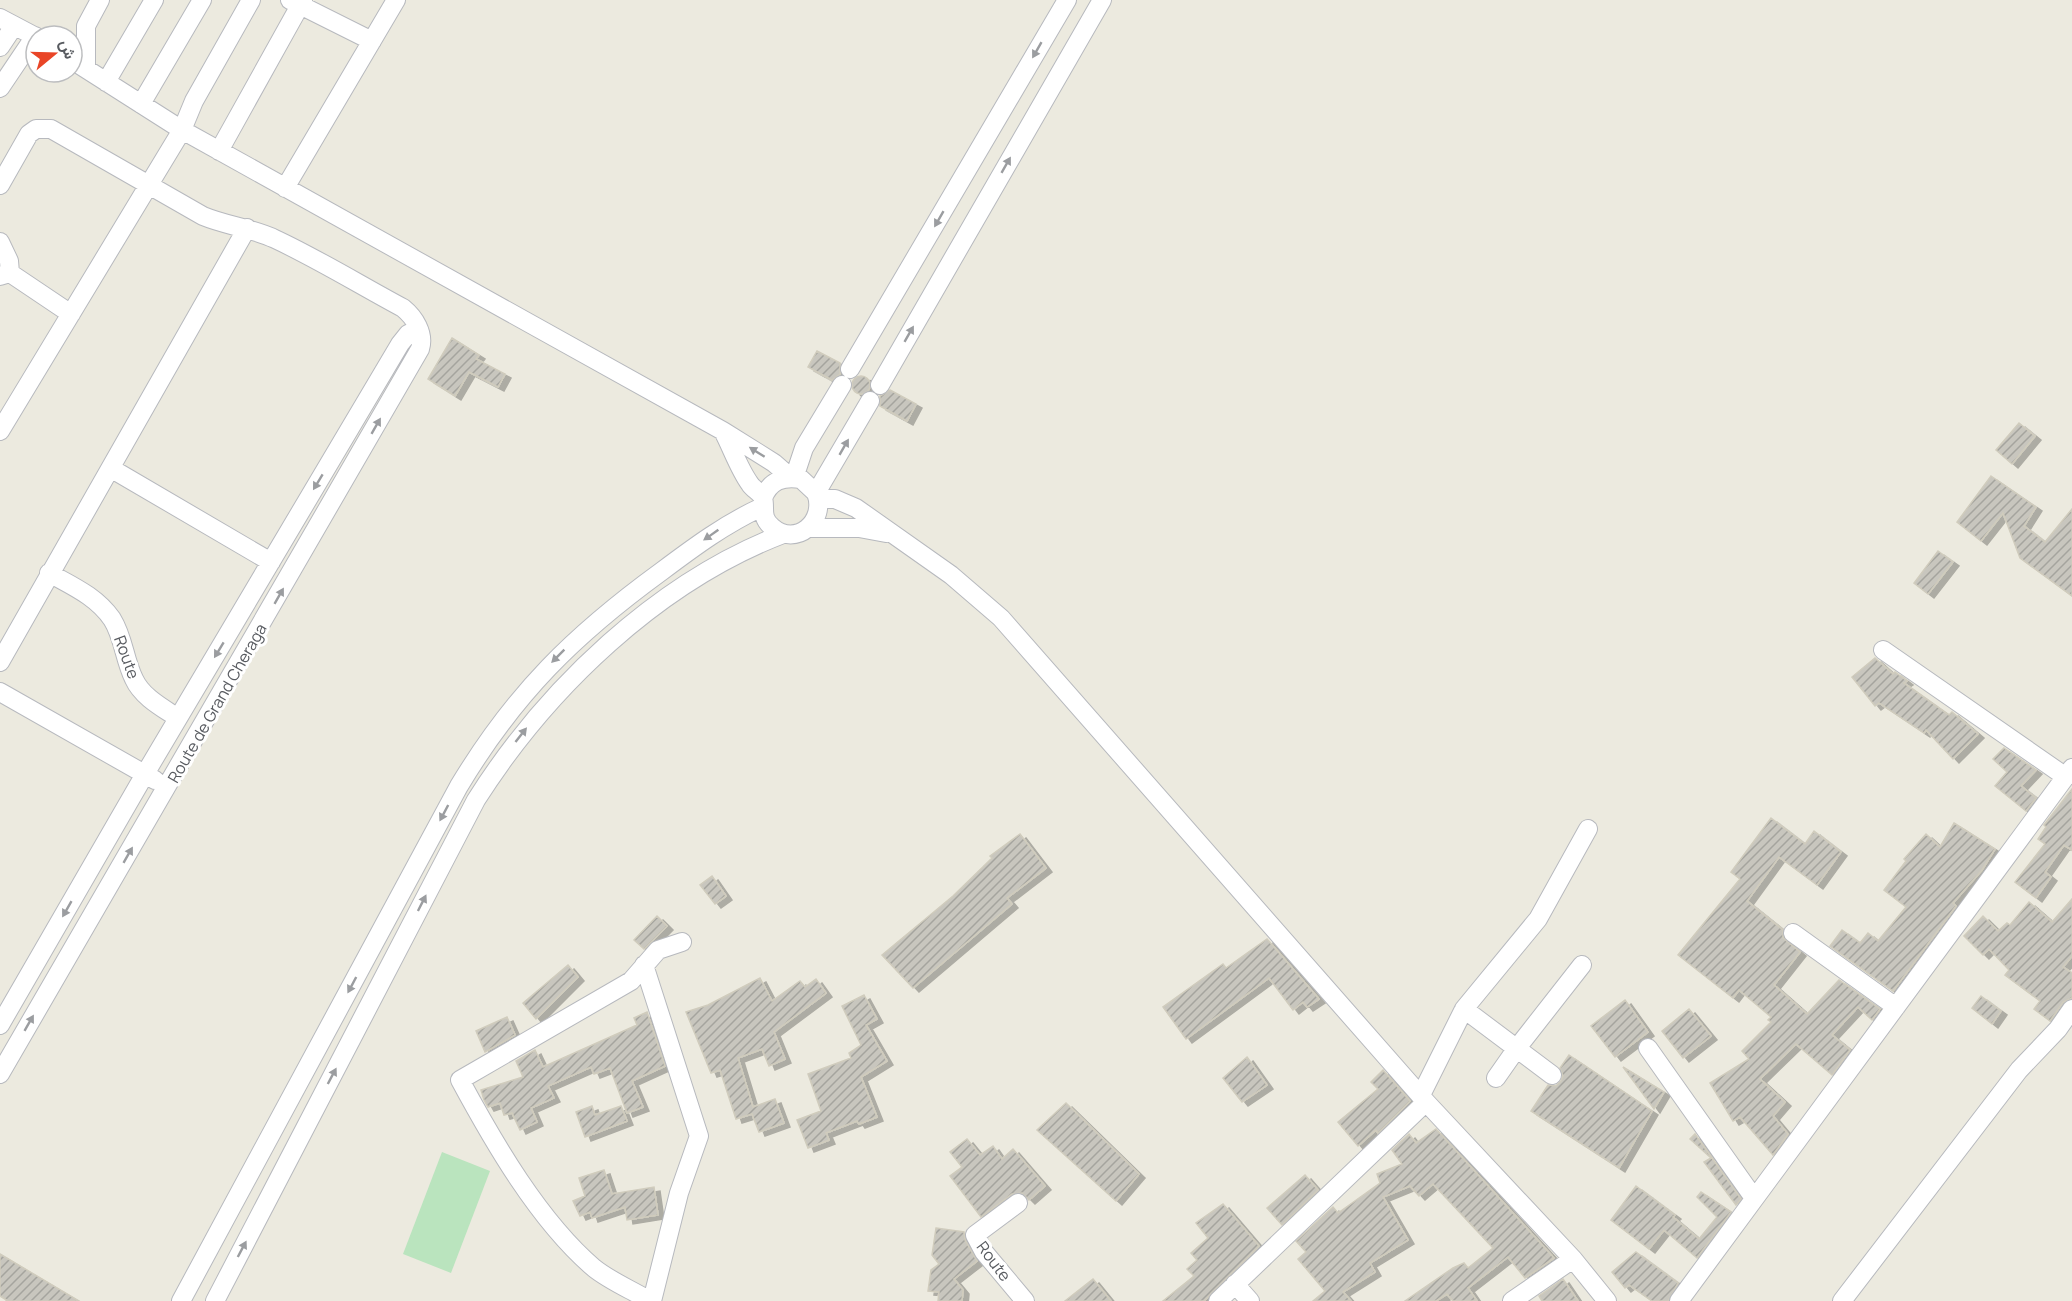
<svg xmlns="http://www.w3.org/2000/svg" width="2072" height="1301" viewBox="0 0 2072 1301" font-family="Manrope,Vazirmatn,sans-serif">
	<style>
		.pitch { fill: #bae4be }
		.building { fill: url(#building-hatch); stroke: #d0ccbd; stroke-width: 1.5; filter: url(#shadow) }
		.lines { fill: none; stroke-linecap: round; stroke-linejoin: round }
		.minor-casing { stroke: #b7b9be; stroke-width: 20 }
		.minor { stroke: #fff; stroke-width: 18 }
		.oneway { fill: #9b9da0 }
		.labels { text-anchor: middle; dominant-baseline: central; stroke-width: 6; stroke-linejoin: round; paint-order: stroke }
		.street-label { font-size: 16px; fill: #585b60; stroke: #fff }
	</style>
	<defs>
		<pattern id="building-hatch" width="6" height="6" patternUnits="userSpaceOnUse" patternTransform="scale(1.5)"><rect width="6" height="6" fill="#c8c6be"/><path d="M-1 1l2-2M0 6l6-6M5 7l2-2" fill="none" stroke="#a5a49e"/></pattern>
		<filter id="shadow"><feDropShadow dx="6" dy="4" stdDeviation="0" flood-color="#0004"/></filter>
	</defs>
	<rect width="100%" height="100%" fill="#eceadf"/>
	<path class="pitch" d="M442,1152L490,1171L451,1273L403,1254Z"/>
	<path class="building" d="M452,338L479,355L476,359L505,374L498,387L469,372L455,396L428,379Z
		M817,351L840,363V374L832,380L808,367Z
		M852 385a9 9 0 1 1 18 0a9 9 0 1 1-18 0Z
		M890,390L916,404L907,421L880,406V396Z
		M2019,423L2035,436L2012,464L1996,450Z
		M1991,476L2036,507L2024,526L2045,542L2072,509V596L2020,558L2003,513L1981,541L1957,522Z
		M1938,551L1953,562L1928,594L1914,583Z
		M1875,658L1893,674L1895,672L1907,681L1904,683L1949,715L1952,712L1978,734L1953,759L1926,730L1924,733L1879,703L1875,706L1852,677Z
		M2004,748L2036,770L2021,786L2036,798L2026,811L1995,786L2007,772L1993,759Z
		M2072,789V850L2064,845L2045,872L2051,877L2036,898L2015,882L2045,844L2038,839L2046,827L2044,825Z
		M1771,818L1805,844L1814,831L1841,852L1817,885L1779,857L1747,901L1783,930V938L1800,952L1774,985L1807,1014L1839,980L1880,1009L1872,1020L1858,1007L1832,1035L1850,1050L1832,1075L1796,1044L1760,1079L1785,1102L1773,1116L1788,1134L1773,1155L1740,1117L1733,1121L1710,1083L1749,1059L1742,1051L1771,1022L1768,1020L1771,1017L1739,990L1733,998L1678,955L1740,879L1731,872Z
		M1954,823L1995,849L1982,870L1953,903L1956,906L1893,991L1830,946L1842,930L1860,943L1868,933L1878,941L1906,907L1884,890L1906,861L1904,859L1926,834L1940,847Z
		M1020,834L1046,868L1007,898L1012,904L913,988L882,955L953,896L992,858L990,856Z
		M712,876L726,896L715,904L700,885Z
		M2072,899V956L2063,967L2072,973V998L2063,1002L2050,1021L2034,1009L2040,1001L2005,975L2009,970L1989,949L1983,955L1964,936L1983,916L1998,931L2007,923L2010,925L2029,902L2052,922Z
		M657,916L667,926L644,949L634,940Z
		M1267,939L1319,999L1307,1007L1303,1002L1293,1010L1269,978L1186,1039L1163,1007L1223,964L1226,968Z
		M568,965L578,977L536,1019L523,1003Z
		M760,978L772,1001L800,981L805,987L816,979L826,993L774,1032L785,1059L769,1066L762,1049L738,1058L753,1107L775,1099L784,1123L759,1132L752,1114L736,1119L720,1070L711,1073L686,1012L708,1005Z
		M864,995L877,1019L866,1025L887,1061L861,1077L877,1117L859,1124L857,1121L826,1133L829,1140L808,1148L797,1120L821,1111L808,1074L851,1058L849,1053L861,1045L842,1006Z
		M1981,996L2001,1011L1992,1024L1972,1008Z
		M1625,1000L1648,1032L1615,1057L1591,1026Z
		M1689,1009L1711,1036L1683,1058L1662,1031Z
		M647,1012L665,1066L632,1081L643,1107L627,1113L610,1068L594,1074L591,1067L548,1086L554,1098L531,1108L537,1122L520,1130L512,1113L504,1115L500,1103L488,1107L484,1100L481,1090L523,1077L516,1061L535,1050L543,1067L637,1025L634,1018Z
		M507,1017L515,1035L485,1052L476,1031Z
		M1569,1055L1652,1111L1619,1168L1531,1111L1548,1085L1556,1086L1561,1081L1563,1076L1560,1068Z
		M1247,1057L1267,1085L1242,1102L1223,1078Z
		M1623,1067L1664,1092L1654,1109Z
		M1383,1070L1410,1101L1378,1133L1376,1130L1358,1146L1338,1122L1378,1089L1371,1082Z
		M1066,1103L1139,1174L1116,1201L1037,1130Z
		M592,1106L595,1115L621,1106L627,1121L585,1137L576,1112Z
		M1436,1129L1554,1258L1525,1278L1508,1257L1468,1288L1477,1301H1453L1447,1294L1436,1301H1405L1453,1268L1464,1263L1468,1268L1493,1248L1433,1184L1419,1196L1410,1186L1383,1197L1408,1240L1370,1263L1375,1272L1343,1292L1351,1301H1313L1325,1291L1298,1259L1306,1252L1296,1241L1333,1207L1338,1213L1380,1183L1377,1174L1402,1164L1392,1150L1409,1134L1416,1143Z
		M1695,1134L1741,1199L1736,1205L1704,1162L1711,1158L1690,1139Z
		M967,1139L980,1155L993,1146L1002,1159L1013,1149L1045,1186L1029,1200L1022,1193L1012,1194L981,1217L950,1176L962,1167L950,1152Z
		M604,1170L612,1194L654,1187L658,1215L627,1220L625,1207L592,1218L590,1212L580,1216L573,1201L585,1196L579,1178Z
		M1305,1175L1318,1190L1282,1225L1267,1208Z
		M1636,1186L1675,1215L1673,1217L1699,1239L1717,1217L1697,1197L1701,1192L1731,1212L1697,1258L1664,1230L1649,1249L1611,1220Z
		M1223,1204L1259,1246L1204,1301H1163L1194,1276L1187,1269L1197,1260L1191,1253L1208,1238L1196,1223Z
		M936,1228L964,1232L965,1240L977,1261L954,1279L963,1290L962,1301H938L939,1292L928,1291L931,1270L939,1264L932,1255Z
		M1636,1252L1678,1283L1668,1301H1652L1629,1285L1625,1288L1612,1272Z
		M0,1254L79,1301H8L0,1296Z
		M1093,1279L1111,1301H1065Z
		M1563,1279L1578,1301H1542L1539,1296Z"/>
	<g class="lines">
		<defs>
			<path id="minor" d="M290,0L372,41
				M0,18L36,37
				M0,47L14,26
				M72,60L182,130L723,431L774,463L790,477
				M86,69V26L100,0
				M106,82L154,0
				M0,88L35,36
				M141,104L202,0
				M219,151L303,0
				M0,185L29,134L36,129H51L203,216C227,226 252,228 275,239C318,259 360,285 403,308C414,317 425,333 420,349L0,1074
				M285,188L396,0
				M0,242L9,261L10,273
				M0,276L10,273L71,314
				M850,369L1067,0
				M880,385L1102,0
				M0,431L182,130L194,101L251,0
				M723,431C732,448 739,469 750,484C753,489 761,493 763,498C766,508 760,517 772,527C796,548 827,521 816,493L801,479C782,476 770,481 763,498
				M112,469L271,562
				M794,478L804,448L842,385
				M816,493L870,401
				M819,499H835L856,508L951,575L1001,618L1426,1102L1573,1259L1607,1301
				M809,528H859L886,533
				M49,573C72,586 96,596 112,619C124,638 124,659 134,679C142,697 163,708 178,718
				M1883,650L2066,777
				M0,662L247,228
				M0,692L155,780
				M1793,933L1896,1007
				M644,965L699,1136L679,1193L652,1301
				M1464,1009L1552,1075
				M0,1025L145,774L400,344L408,334L418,329
				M1648,1048L1754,1198
				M1496,1078L1517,1048L1582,965
				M1422,1093L1464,1009L1538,919L1588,829
				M1018,1203L975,1235L984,1252L1025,1301
				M1235,1284L1250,1301
				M181,1301L459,786C515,693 574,635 662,571C694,547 725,524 762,507
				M215,1301L476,800C547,688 658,582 783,534
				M650,1301C632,1290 610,1281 594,1268C539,1221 494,1143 460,1080L631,981L658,950L682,942
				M1218,1301L1426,1102
				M1512,1301L1573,1259
				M1679,1301L2072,768
				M1842,1301L2019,1070L2058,1029L2072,1009"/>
		</defs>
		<use href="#minor" class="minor-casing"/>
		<use href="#minor" class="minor"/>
	</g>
	<defs><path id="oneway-solid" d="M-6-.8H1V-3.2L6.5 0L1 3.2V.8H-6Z" transform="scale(1.5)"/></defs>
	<g class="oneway">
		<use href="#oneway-solid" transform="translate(1037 50) rotate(120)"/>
		<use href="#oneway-solid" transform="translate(1006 165) rotate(-60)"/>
		<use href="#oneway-solid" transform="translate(939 219) rotate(120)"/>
		<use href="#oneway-solid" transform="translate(909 334) rotate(-60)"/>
		<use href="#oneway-solid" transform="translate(376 426) rotate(-60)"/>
		<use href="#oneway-solid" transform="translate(844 447) rotate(-60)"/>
		<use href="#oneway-solid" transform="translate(757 452) rotate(-148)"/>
		<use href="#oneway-solid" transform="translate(318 482) rotate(121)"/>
		<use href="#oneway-solid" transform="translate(711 535) rotate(145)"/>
		<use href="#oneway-solid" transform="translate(279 596) rotate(-60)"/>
		<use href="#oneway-solid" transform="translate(219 650) rotate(121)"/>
		<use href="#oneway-solid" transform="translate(558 656) rotate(135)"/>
		<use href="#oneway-solid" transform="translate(521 735) rotate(-52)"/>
		<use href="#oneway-solid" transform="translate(444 813) rotate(118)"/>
		<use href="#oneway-solid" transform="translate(128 855) rotate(-60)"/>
		<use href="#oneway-solid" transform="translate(422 903) rotate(-63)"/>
		<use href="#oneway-solid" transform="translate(67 909) rotate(120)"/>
		<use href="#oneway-solid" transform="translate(352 985) rotate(118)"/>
		<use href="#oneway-solid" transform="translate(29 1023) rotate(-60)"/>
		<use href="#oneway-solid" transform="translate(332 1076) rotate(-62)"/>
		<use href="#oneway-solid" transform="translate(242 1249) rotate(-62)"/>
	</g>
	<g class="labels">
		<g class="street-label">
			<text transform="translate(127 657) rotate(70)">Route</text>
			<text transform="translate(217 703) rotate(-60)">Route de Grand Cheraga</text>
			<text transform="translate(994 1261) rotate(53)">Route</text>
		</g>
	</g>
	<g transform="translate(54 54) rotate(71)"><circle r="28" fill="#ffffff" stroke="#bcbdbf" stroke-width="1.5"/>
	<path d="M0-4.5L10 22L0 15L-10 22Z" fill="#e94527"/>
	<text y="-9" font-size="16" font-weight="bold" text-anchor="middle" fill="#585b60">ش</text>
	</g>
</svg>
